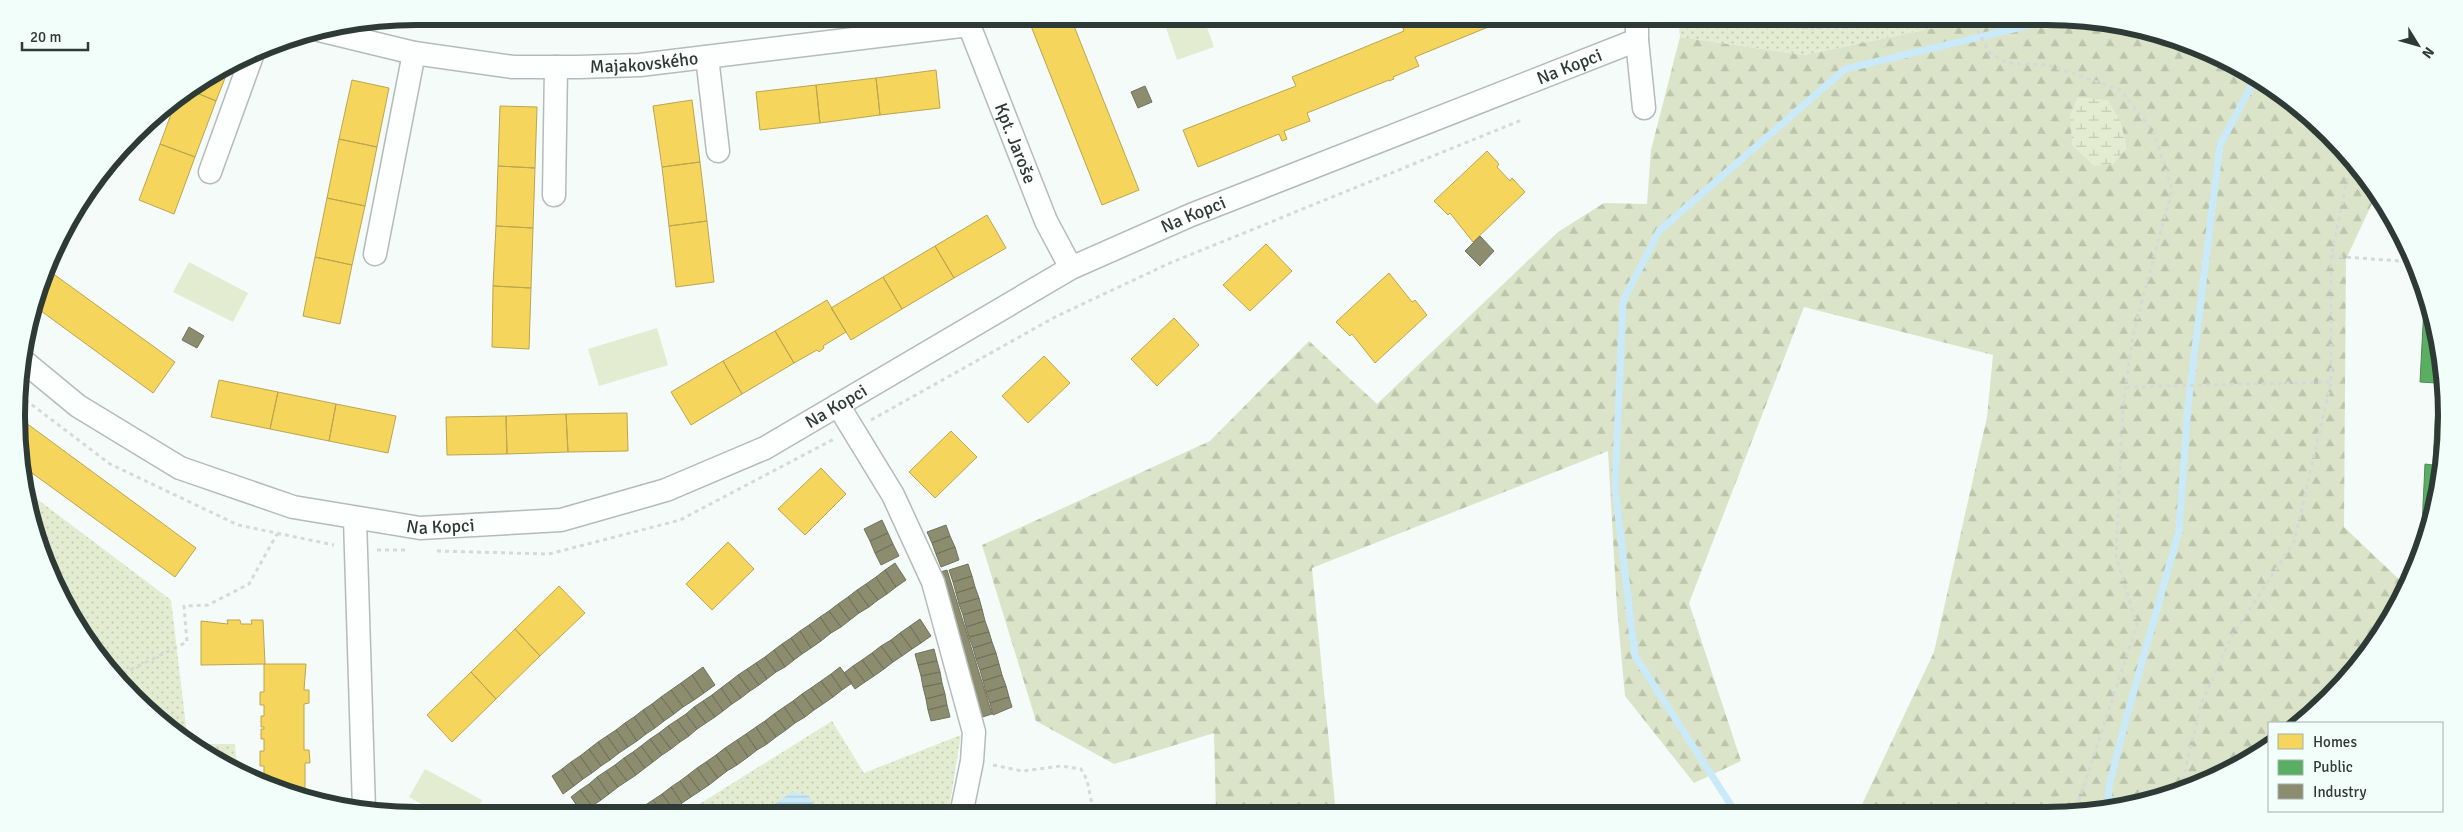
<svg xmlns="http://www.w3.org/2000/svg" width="2463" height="832" viewBox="0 0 2463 832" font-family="Signika,sans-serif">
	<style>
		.green { fill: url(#green-dots) }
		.forest { fill: url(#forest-firs) }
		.wetland { fill: url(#wetland-marsh) }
		.pitch { fill: #e3ecd0 }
		.water { fill: url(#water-rules) }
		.homes { fill: #f6d55c; stroke: #baa651 }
		.public { fill: #5aae61; stroke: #4c8b54 }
		.industry { fill: #8c8c6e; stroke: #70735d }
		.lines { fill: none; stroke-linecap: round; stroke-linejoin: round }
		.stream { stroke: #caeaf9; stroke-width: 7 }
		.minor-casing { stroke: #b4bcba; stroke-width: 25 }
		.path { stroke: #d7d9d9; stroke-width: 3; stroke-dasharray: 4 4; stroke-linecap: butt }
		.minor { stroke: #fdfefe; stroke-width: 22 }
		.labels { text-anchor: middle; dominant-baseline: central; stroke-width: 5; stroke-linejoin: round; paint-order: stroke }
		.street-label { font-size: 18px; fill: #2d3a36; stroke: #f1fefa }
		.rim { fill: none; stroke: #2d3a36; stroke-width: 6 }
	</style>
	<defs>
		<pattern id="green-dots" width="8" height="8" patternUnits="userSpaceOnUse" patternTransform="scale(1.25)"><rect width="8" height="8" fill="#e3ecd0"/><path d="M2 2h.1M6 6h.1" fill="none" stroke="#c3cbb3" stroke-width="1.8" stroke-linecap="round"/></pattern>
		<pattern id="forest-firs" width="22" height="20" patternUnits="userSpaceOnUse" patternTransform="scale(1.25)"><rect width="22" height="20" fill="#dbe4c8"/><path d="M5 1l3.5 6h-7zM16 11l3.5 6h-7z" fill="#bcc4ac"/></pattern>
		<pattern id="wetland-marsh" width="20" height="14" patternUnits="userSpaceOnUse" patternTransform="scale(1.25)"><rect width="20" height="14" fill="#e3ecd0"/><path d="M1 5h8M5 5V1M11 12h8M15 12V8" fill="none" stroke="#c3cbb3"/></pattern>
		<pattern id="water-rules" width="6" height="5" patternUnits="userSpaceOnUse" patternTransform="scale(1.25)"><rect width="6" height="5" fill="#caeaf9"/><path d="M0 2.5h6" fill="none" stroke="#aec9d6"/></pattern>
	</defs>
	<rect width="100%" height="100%" fill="#f4fbf9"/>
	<path class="green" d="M1678,16H1992L1804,55L1680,37Z
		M25,490L171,600L188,743L133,698L84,638L30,519Z
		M832,721L864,773L961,735L948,815H682Z
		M188,744H235L237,768L194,748Z"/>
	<path class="forest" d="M1992,16H2047L2150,30L2224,57L2290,99L2347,152L2377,193L2346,259L2344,527L2406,586L2393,616L2311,716L2300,723H2269V744L2224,775L2099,812L1858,813L1934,652L1987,417L1993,355L1804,307L1689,603L1741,761L1694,783L1625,696L1617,609L1608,451L1312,568L1336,814H1216L1214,733L1114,764L1036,721L982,545L1210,441L1309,341L1377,404L1558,232L1604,203L1647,204L1651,150L1680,37L1804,55Z"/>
	<path class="wetland" d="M2078,97L2108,100L2121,123L2127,148L2113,164L2094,166L2072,145L2070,115Z"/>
	<path class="pitch" d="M1162,16H1203L1214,47L1177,60Z
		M189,262L248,293L233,322L173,292Z
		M657,328L668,365L599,386L588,349Z
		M425,769L482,800L474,816H443L409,797Z"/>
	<path class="water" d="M792,792L808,795L819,815H767L775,804Z"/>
	<path class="homes" d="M1027,16H1070L1139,190L1102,205Z
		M1416,16H1515L1415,57L1419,66L1393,77L1394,79L1389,81V80L1307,113L1310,121L1284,131L1287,139L1282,141L1279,134L1198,167L1183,130L1296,86L1292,77L1404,31L1401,22Z
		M229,68L216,101L192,91Z
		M936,70L940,108L880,115L876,78Z
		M876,78L880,115L820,123L816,85Z
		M352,80L389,88L377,147L339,139Z
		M816,85L820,123L760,130L756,92Z
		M192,91L216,101L195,157L160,144L176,101Z
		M692,100L700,162L662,167L653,106Z
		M500,106L537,107L535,168L498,166Z
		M339,139L377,147L365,206L327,198Z
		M160,144L195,157L174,214L139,200Z
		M1487,151L1499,164L1497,167L1510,181L1512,178L1525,192L1473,242L1450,213L1448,215L1434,201Z
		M700,162L707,221L669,226L662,167Z
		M498,166L535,168L533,228L496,226Z
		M327,198L365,206L352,265L315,257Z
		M987,215L1006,248L954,278L935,246Z
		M707,221L714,282L676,287L669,226Z
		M496,226L533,228L531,288L493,286Z
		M1266,244L1292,271L1250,311L1223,285Z
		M935,246L954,278L902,309L883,277Z
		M315,257L352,265L340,324L303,316Z
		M48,270L175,362L153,393L37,308Z
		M1389,273L1412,302L1415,300L1427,315L1375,363L1352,334L1350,336L1336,322Z
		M883,277L902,309L851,340L831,308Z
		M493,286L531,288L529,349L492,347Z
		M827,300L846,332L823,346L824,348L819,352L817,350L794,363L775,331Z
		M1174,318L1199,345L1157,386L1131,359Z
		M775,331L794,363L742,394L723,361Z
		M1044,356L1070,383L1028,423L1002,396Z
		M723,361L742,394L691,425L671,392Z
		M219,380L278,392L270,429L211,417Z
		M278,392L336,404L329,441L270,429Z
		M336,404L396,416L388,453L329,441Z
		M627,413L628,451L568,452L566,414Z
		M566,414L568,452L507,454L506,416Z
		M506,416L507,454L447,455L446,417Z
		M18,417L196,548L175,577L21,465L17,442Z
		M951,431L977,457L935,498L909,472Z
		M821,468L846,494L805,535L778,509Z
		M728,542L754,569L712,610L686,584Z
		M559,586L585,613L540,656L515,629Z
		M227,620H240L241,624H252L251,620H263L265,664L201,665V621L228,624Z
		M515,629L540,656L496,699L471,672Z
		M264,664H306L304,690H309V703L304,704V750H309L310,763H305V792H291L262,779H264V766H260V751H264V739H261V729H264V727H261V716H264V705H260V692H264Z
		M471,672L496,699L452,742L427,715Z"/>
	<path class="public" d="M2421,279L2425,287L2443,364L2446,442L2433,519L2421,548L2425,464L2433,465L2437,383L2420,382L2425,288H2421Z"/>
	<path class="industry" d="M1145,86L1152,102L1138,108L1131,92Z
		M1480,236L1494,251L1480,266L1465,251Z
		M189,327L204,336L197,348L182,340Z
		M882,520L888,533L870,541L864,529Z
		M946,525L950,536L932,543L927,532Z
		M888,533L893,544L875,553L870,541Z
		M950,536L955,547L936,554L932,543Z
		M893,544L899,556L881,565L875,553Z
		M955,547L959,560L941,567L936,554Z
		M895,563L906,580L896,587L885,570Z
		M968,564L972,576L953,582L949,570Z
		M885,570L896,587L887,594L876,577Z
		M947,570L992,714L976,719L934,574Z
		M972,576L975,587L956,593L953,582Z
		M876,577L887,594L878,600L866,584Z
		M866,584L878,600L869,607L857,590Z
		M975,587L979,598L959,604L956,593Z
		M857,590L869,607L859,613L848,597Z
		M848,597L859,613L850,620L838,604Z
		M979,598L982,609L963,615L959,604Z
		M838,604L850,620L841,627L829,611Z
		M982,609L985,621L966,627L963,615Z
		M829,611L841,627L831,633L820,617Z
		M820,617L831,633L821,641L809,625Z
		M920,619L931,636L921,643L910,626Z
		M985,621L989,632L969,637L966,627Z
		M809,625L821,641L811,648L800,631Z
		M910,626L921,643L912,649L900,633Z
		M800,631L811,648L802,654L791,638Z
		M989,632L992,642L973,648L969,637Z
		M900,633L912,649L902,656L891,640Z
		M791,638L802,654L794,660L782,644Z
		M891,640L902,656L893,662L881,646Z
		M992,642L996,653L976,659L973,648Z
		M782,644L794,660L785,667L774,650Z
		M881,646L893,662L884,669L872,653Z
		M934,649L937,661L918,665L915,654Z
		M774,650L785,667L776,672L765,657Z
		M872,653L884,669L874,676L862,660Z
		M996,653L999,664L980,670L976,659Z
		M765,657L776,672L767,679L756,663Z
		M862,660L874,676L865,682L853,666Z
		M937,661L940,672L921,676L918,665Z
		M756,663L767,679L759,685L747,669Z
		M999,664L1002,675L983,681L980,670Z
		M853,666L865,682L855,689L844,673Z
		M703,667L715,685L704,693L692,675Z
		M840,667L852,683L842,690L831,674Z
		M747,669L759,685L750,691L738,675Z
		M940,672L942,683L923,687L921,676Z
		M831,674L842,690L833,697L821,681Z
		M692,675L704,693L694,700L681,683Z
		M738,675L750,691L741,698L729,682Z
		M1002,675L1006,686L986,692L983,681Z
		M821,681L833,697L823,704L811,688Z
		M729,682L741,698L732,704L721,688Z
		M681,683L694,700L683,707L671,690Z
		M942,683L945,694L926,699L923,687Z
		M1006,686L1009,697L990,703L986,692Z
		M721,688L732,704L723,711L712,695Z
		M811,688L823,704L814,710L802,694Z
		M671,690L683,707L674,714L661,697Z
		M802,694L814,710L805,717L793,701Z
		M945,694L947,705L928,710L926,699Z
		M712,695L723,711L715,717L703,701Z
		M661,697L674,714L664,721L652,704Z
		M1009,697L1012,707L993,715L990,703Z
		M703,701L715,717L706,723L694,707Z
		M793,701L805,717L795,723L784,707Z
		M652,704L664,721L655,728L643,710Z
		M947,705L950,717L931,721L928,710Z
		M694,707L706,723L697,729L686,714Z
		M784,707L795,723L786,730L774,714Z
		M643,710L655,728L646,734L634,717Z
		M686,714L697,729L689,736L677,720Z
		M774,714L786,730L776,737L765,721Z
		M634,717L646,734L637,741L625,723Z
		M677,720L689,736L680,742L668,726Z
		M765,721L776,737L767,744L756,727Z
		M625,723L637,741L628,747L616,730Z
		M668,726L680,742L671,749L659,733Z
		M756,727L767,744L757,750L746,734Z
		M616,730L628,747L619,753L607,736Z
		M659,733L671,749L662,755L650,739Z
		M746,734L757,750L748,757L737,740Z
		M607,736L619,753L610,760L598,742Z
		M650,739L662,755L653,762L641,746Z
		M737,740L748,757L737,765L725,748Z
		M598,742L610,760L601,766L589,749Z
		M641,746L653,762L645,768L633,752Z
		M725,748L737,765L727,771L716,755Z
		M589,749L601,766L592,773L580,756Z
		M633,752L645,768L636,775L624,758Z
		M716,755L727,771L718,778L706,762Z
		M580,756L592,773L583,779L571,762Z
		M624,758L636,775L627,781L615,765Z
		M571,762L583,779L574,786L562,769Z
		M706,762L718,778L709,785L697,768Z
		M615,765L627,781L618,787L606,771Z
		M697,768L709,785L700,791L688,775Z
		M562,769L574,786L563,794L552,776Z
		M606,771L618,787L609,794L597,777Z
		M688,775L700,791L691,797L680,781Z
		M597,777L609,794L601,800L589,784Z
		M680,781L691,797L682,803L671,787Z
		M589,784L601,800L592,806L580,790Z
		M671,787L682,803L674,810L662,794Z
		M580,790L592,806L582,813L571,797Z
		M662,794L674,810L666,815L653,800Z
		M653,800L664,815H651L644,806Z
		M644,807L650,815H637L635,813Z"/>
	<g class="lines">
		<path class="stream" d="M2108,810L2109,786L2126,719L2179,531L2188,406L2220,145L2256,77
			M1736,813L1635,656L1615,488L1623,301L1659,231L1845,69L2060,18"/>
		<defs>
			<g id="minor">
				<path id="s1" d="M969,16V25L1046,221L1071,268"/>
				<path d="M1637,16V40L1644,108"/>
				<path id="s2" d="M319,30L414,53L513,67H580L640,65L969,25"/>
				<path d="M707,57L718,151"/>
				<path d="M210,172L253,53"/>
				<path d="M554,195L556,67"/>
				<path d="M375,254L414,53"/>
				<path id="s3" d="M21,359L78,406L180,468L293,507L420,528L561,520L666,490L765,448L1071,268L1191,215L1637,40"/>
				<path d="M838,405L893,495L933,582L974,732L972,761L961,815"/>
				<path d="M355,519L364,809"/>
			</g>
		</defs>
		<use href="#minor" class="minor-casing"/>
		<path class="path" d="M1723,16L1806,28L1898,26L1940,16
			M1802,16L1806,28
			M1970,16L1989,52L2007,63L2048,65L2121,90L2154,133L2172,189L2133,335L2123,407L2116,557L2137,625L2075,812
			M2331,256L2414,262
			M2126,387L2331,382
			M19,395L110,464L238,525L334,545
			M871,420L1055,317L1170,263L1524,119
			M377,550H409
			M437,551L549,554L680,520L834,439
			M116,677L187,642L184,606L208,605L249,584L277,534
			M993,765L1022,771L1061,766L1081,769L1087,780L1094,814
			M2181,788L2201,705L2230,639L2294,542L2331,382V256L2347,180L2356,165"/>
		<use href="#minor" class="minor"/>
	</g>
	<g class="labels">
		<g class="street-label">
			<text stroke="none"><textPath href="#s2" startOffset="329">Majakovského</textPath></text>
			<text stroke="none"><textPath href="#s3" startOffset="1692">Na Kopci</textPath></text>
			<text stroke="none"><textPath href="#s1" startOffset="136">Kpt. Jaroše</textPath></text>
			<text stroke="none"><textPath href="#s3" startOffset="1288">Na Kopci</textPath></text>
			<text stroke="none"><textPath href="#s3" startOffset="882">Na Kopci</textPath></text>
			<text stroke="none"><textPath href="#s3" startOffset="462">Na Kopci</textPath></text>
		</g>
	</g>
	<path d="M0 0H2463V832H0ZM416 25H2047A391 391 0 0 1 2438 416V416A391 391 0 0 1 2047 807H416A391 391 0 0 1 25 416V416A391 391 0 0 1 416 25Z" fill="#f1fefa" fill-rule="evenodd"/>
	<path class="rim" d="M416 25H2047A391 391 0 0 1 2438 416V416A391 391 0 0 1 2047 807H416A391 391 0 0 1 25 416V416A391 391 0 0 1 416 25Z"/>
	<rect x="2268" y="722" width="175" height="90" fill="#f1fefa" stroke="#a3b0ac"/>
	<rect x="2278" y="734" width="25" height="15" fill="#f6d55c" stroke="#a3b0ac"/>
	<text x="2313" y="747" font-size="15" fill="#2d3a36">Homes</text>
	<rect x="2278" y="760" width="25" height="15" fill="#5aae61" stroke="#a3b0ac"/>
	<text x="2313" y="772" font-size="15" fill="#2d3a36">Public</text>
	<rect x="2278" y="784" width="25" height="15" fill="#8c8c6e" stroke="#a3b0ac"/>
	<text x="2313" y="797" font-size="15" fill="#2d3a36">Industry</text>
	<g transform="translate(2418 45) rotate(127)" stroke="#f1fefa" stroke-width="4" paint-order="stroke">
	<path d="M0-4L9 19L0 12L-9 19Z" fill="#2d3a36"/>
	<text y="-8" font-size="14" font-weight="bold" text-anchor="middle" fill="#2d3a36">N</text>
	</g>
	<path d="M22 42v8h66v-8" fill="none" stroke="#2d3a36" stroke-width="2.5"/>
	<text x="30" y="42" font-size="15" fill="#2d3a36" stroke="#f1fefa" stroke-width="4" paint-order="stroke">20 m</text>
</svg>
